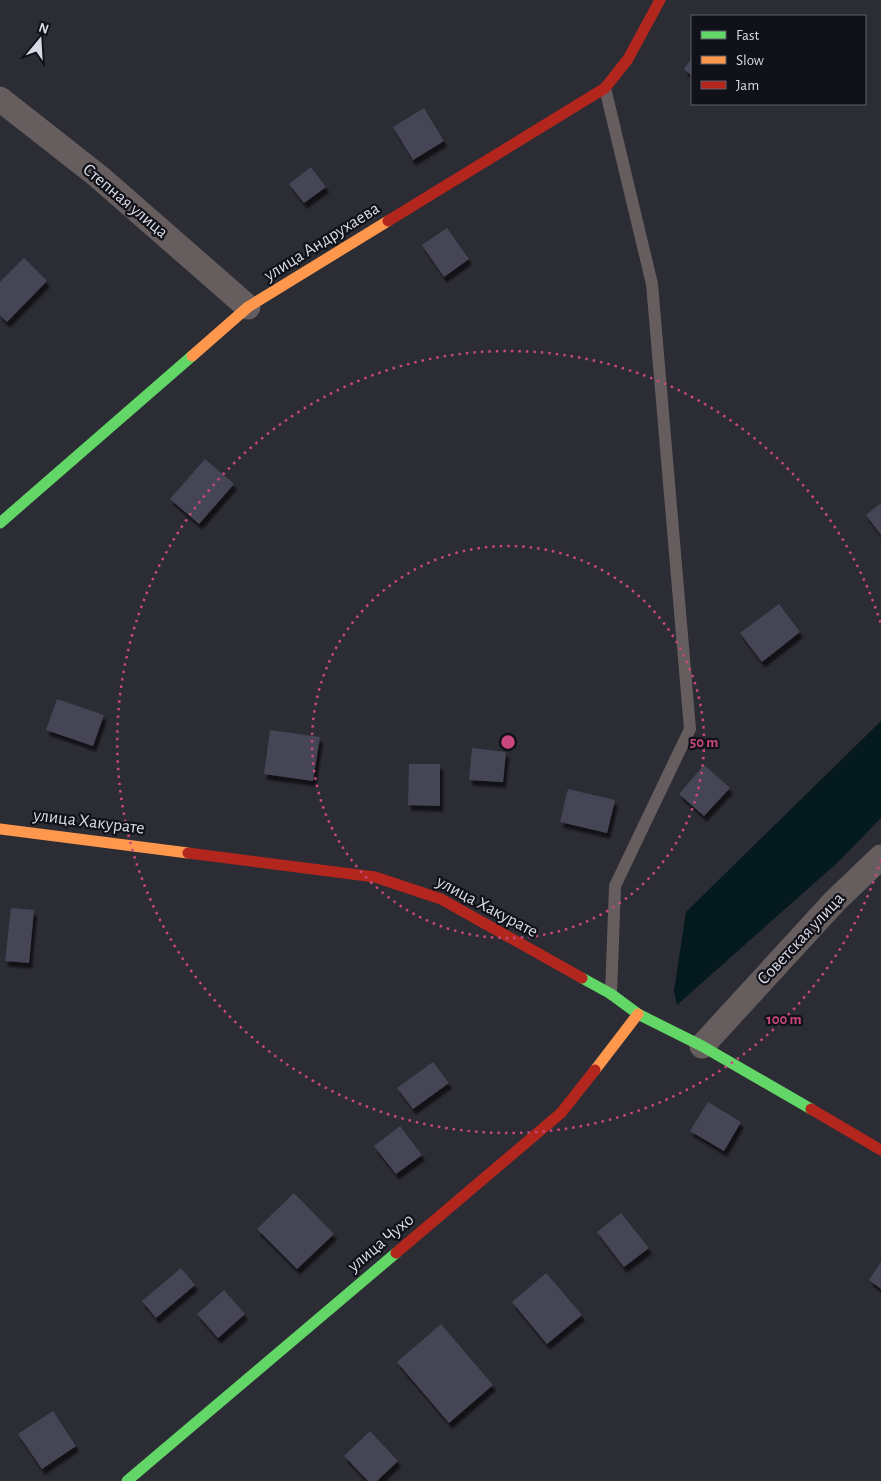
<svg xmlns="http://www.w3.org/2000/svg" width="881" height="1481" viewBox="0 0 881 1481" font-family="'Alegreya Sans',sans-serif">
	<style>
		.water { fill: #041a1e }
		.building { fill: #454554; filter: url(#shadow) }
		.lines { fill: none; stroke-linecap: round; stroke-linejoin: round }
		.lane { stroke: #665d5e; stroke-width: 12 }
		.street { stroke: #665d5e; stroke-width: 25 }
		.fast { stroke: #63d668; stroke-width: 11 }
		.slow { stroke: #ff974d; stroke-width: 11 }
		.jam { stroke: #b3261e; stroke-width: 11 }
		.ring { fill: none; stroke: #c8487e; stroke-width: 2.5; stroke-dasharray: 2.5 5 }
		.labels { text-anchor: middle; dominant-baseline: central; stroke-width: 4.5; stroke-linejoin: round; paint-order: stroke }
		.street-label { font-size: 18px; fill: #d9dae5; stroke: #111119 }
		.centre { fill: #c8487e; stroke: #111119; stroke-width: 2.5 }
		.ring-label { font-size: 15px; text-anchor: middle; font-weight: bold; fill: #c8487e; stroke: #111119; stroke-width: 4.5; stroke-linejoin: round; paint-order: stroke }
	</style>
	<defs>
		<filter id="shadow"><feDropShadow dx="3" dy="5.5" stdDeviation="1" flood-color="#0009"/></filter>
	</defs>
	<rect width="100%" height="100%" fill="#2b2c34"/>
	<path class="water" d="M881,721V818L837,863L677,1005L674,991L686,912Z"/>
	<path class="building" d="M692,58V76L684,69Z
		M424,108L444,141L413,160L393,127Z
		M311,167L326,187L304,203L289,184Z
		M447,228L469,259L444,277L422,245Z
		M24,258L47,281L7,322L0,315V282Z
		M205,459L234,484L199,524L170,499Z
		M881,503V535L866,515Z
		M779,604L800,632L762,662L740,633Z
		M57,699L104,715L93,746L46,730Z
		M270,730L320,737L313,781L264,774Z
		M472,748L506,752L503,782L469,780Z
		M409,764H440V806L408,805Z
		M704,765L730,788L704,816L679,794Z
		M568,789L615,800L607,833L560,822Z
		M11,908L34,910L29,963L5,961Z
		M433,1062L449,1083L413,1109L397,1088Z
		M708,1102L741,1122L724,1151L690,1131Z
		M400,1126L422,1155L396,1174L374,1146Z
		M294,1193L334,1234L297,1269L257,1229Z
		M621,1213L649,1248L624,1267L597,1232Z
		M881,1262V1289L869,1280Z
		M181,1268L195,1285L156,1318L142,1301Z
		M546,1273L582,1315L547,1344L512,1302Z
		M224,1290L245,1314L218,1338L197,1314Z
		M441,1324L493,1385L449,1423L397,1362Z
		M53,1411L76,1446L42,1469L18,1434Z
		M370,1431L398,1461L377,1481H368L344,1456Z"/>
	<g class="lines">
		<path class="lane" d="M605,88L652,284L690,729L615,886L611,994"/>
		<path class="street" d="M0,99L98,176L248,307
			M702,1046L835,901L881,857"/>
		<path class="fast" d="M0,523L192,356
			M582,978L611,994L638,1014L702,1046L811,1109
			M127,1481L396,1253"/>
		<path class="slow" d="M192,356L248,307L388,221
			M0,829L188,853
			M595,1070L638,1014"/>
		<path class="jam" d="M388,221L605,88L628,59L660,0
			M188,853L375,877L441,899L582,978
			M811,1109L881,1150
			M396,1253L561,1113L595,1070"/>
	</g>
	<g class="ring">
		<circle cx="508" cy="742" r="196"/>
		<path d="M881 860A391 391 0 1 1 881 624"/>
	</g>
	<g class="labels">
		<g class="street-label">
			<text transform="translate(125 201) rotate(40)">Степная улица</text>
			<text transform="translate(322 242) rotate(-32)">улица Андрухаева</text>
			<text transform="translate(89 822) rotate(7)">улица Хакурате</text>
			<text transform="translate(487 907) rotate(28)">улица Хакурате</text>
			<text transform="translate(801 939) rotate(-47)">Советская улица</text>
			<text transform="translate(381 1243) rotate(-40)">улица Чухо</text>
		</g>
	</g>
	<circle cx="508" cy="742" r="8" class="centre"/>
	<g class="ring-label">
		<text x="704" y="747">50 m</text>
		<text x="784" y="1024">100 m</text>
	</g>
	<rect x="691" y="15" width="175" height="90" fill="#111119" stroke="#61616b"/>
	<rect x="701" y="31" width="25" height="8" fill="#63d668" stroke="#61616b"/>
	<text x="736" y="40" font-size="15" fill="#d9dae5">Fast</text>
	<rect x="701" y="56" width="25" height="8" fill="#ff974d" stroke="#61616b"/>
	<text x="736" y="65" font-size="15" fill="#d9dae5">Slow</text>
	<rect x="701" y="81" width="25" height="8" fill="#b3261e" stroke="#61616b"/>
	<text x="736" y="90" font-size="15" fill="#d9dae5">Jam</text>
	<g transform="translate(40 40) rotate(18)" stroke="#111119" stroke-width="4" paint-order="stroke">
	<path d="M0-4L9 19L0 12L-9 19Z" fill="#d9dae5"/>
	<text y="-8" font-size="14" font-weight="bold" text-anchor="middle" fill="#d9dae5">N</text>
	</g>
</svg>
